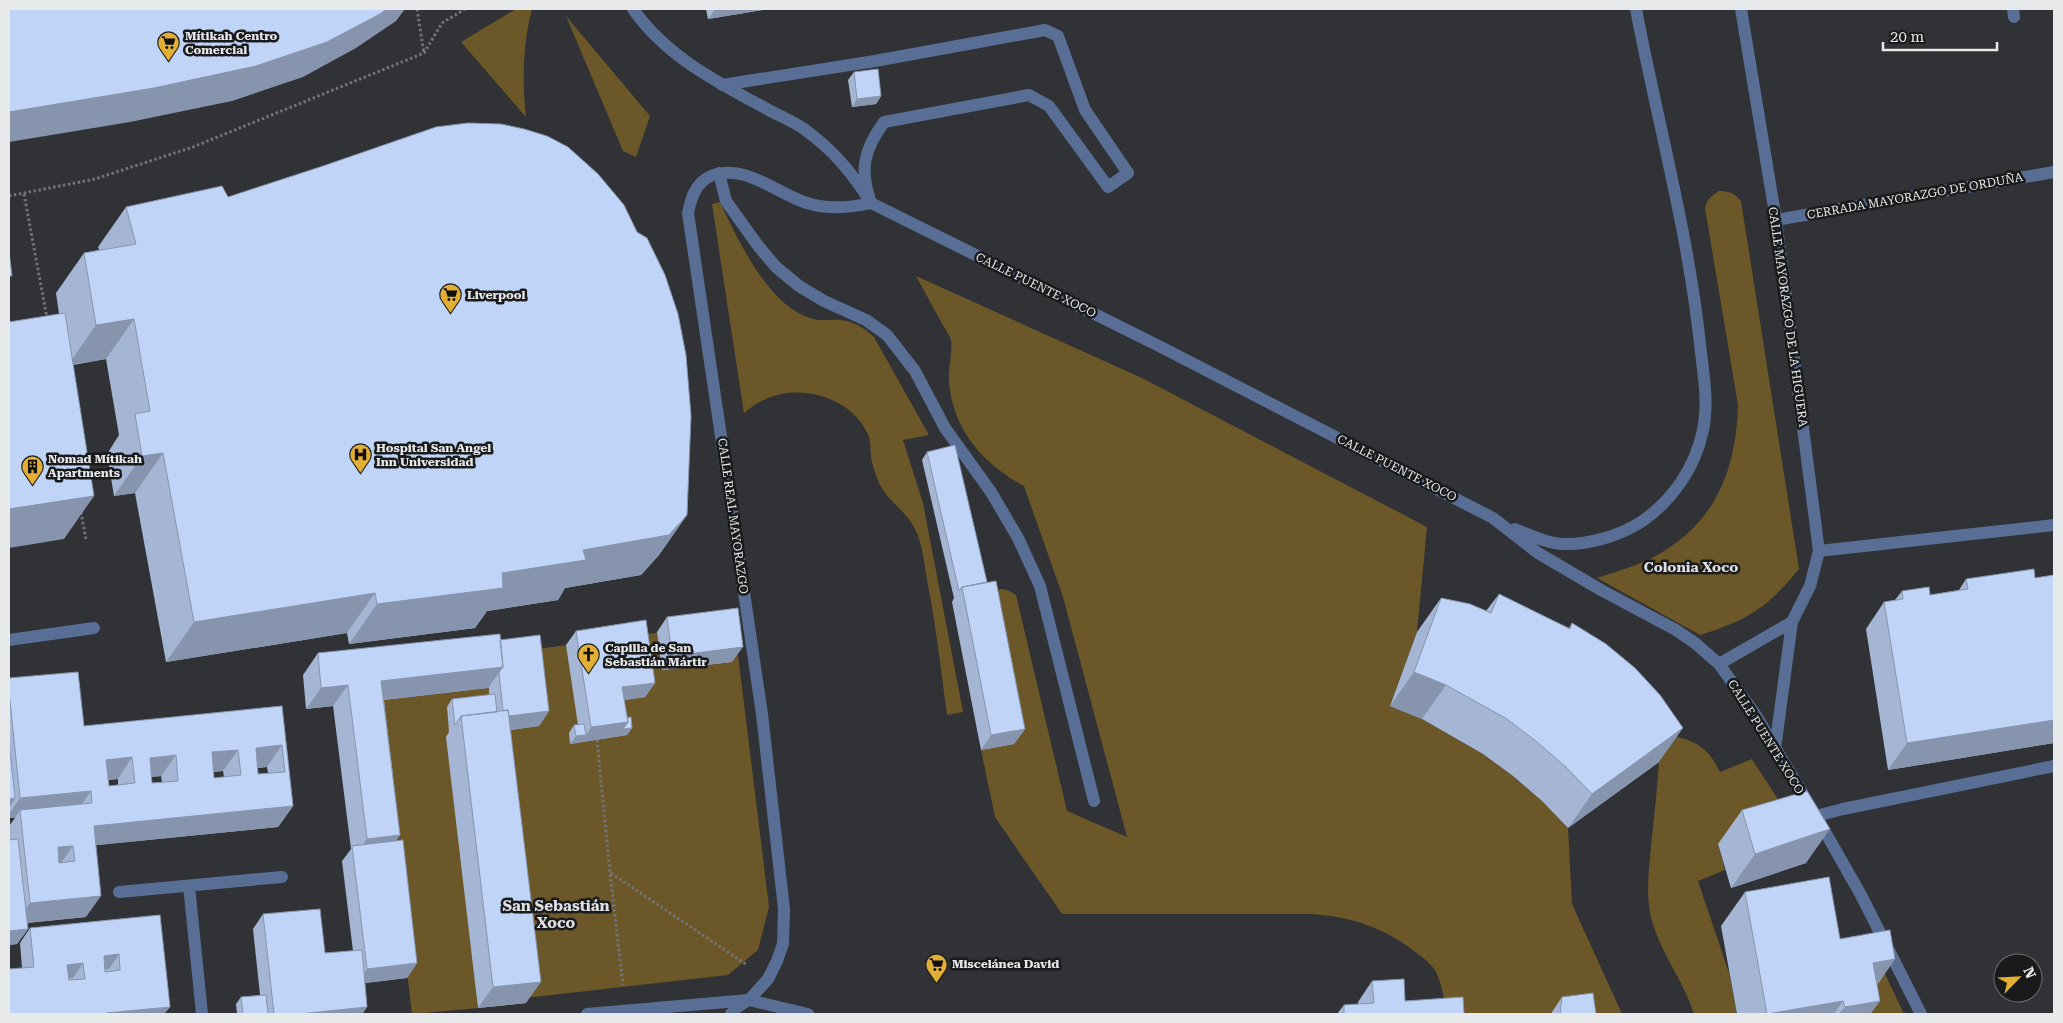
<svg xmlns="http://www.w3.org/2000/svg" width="2063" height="1023" viewBox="0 0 2063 1023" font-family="'Roboto Serif',serif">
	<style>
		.green { fill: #6c5729 }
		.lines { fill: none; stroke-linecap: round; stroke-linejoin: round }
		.path { stroke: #727376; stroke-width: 3; stroke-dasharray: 2.5 2.5; stroke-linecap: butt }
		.service { stroke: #586e95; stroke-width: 12 }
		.minor { stroke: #586e95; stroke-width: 12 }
		.wall { fill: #a4b6d4; fill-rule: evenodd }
		.shaded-wall { fill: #8694ad }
		.building { fill: #bfd4f7; stroke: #8694ad; fill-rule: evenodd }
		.labels { text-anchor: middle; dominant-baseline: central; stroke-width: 5; stroke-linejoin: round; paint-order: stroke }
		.poi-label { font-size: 12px; font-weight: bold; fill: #e8e9eb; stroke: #191a1b; text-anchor: start }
		.street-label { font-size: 12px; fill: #e8e9eb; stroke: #191a1b }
		.neighbourhood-label { font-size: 14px; font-weight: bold; fill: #dee0e4; stroke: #191a1b }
		.quarter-label { font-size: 15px; font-weight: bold; fill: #dee0e4; stroke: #191a1b }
	</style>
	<rect width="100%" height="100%" fill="#303235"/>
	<path class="green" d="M516,9H532C523,43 522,81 526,117L461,42Z
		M566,16L650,116L636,157L623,151Z
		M1719,191C1729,191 1734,193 1741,201L1799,569C1767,608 1748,620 1700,635L1597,578C1614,572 1632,567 1648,560C1713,528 1736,474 1738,405L1705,208C1707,199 1711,196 1719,191Z
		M720,202C738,240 768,305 810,318C820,322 830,319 840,320C854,321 864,328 874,337L929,435L903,440L923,503L963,712L947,715C941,670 936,625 927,580C924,563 923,545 915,529C907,512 889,502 880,485C876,476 872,465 871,456C870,450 871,443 869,437C855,401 809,385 774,396C763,399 753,406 744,413L712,204Z
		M916,276L1142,378L1427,527L1417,632L1390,706L1422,719L1483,754L1513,776L1542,801L1568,828L1572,904L1622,1014H1447C1444,1002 1443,988 1438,977C1436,968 1425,959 1418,954C1386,928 1352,917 1312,914H1062L995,817L981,750L1014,743L993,591C1003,588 1008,589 1016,595L1067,811L1127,837L1063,597L1024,486C983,464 953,430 949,382C948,371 953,347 951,340C949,333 943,326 940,320C932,305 924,291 916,276Z
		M734,622L769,907L758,950L728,975L525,998L447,707L478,1008L412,1014L393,855L367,702L488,688L530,650Z
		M1671,735C1697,742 1708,747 1720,772L1752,759L1792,821L1718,845L1725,870L1698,881L1729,973L1737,1014H1694C1684,981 1661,954 1652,921C1645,896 1649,871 1651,846C1654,818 1657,790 1659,762L1642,736Z
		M1879,961L1904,1014H1852Z"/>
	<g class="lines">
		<path class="path" d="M417,9L424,53
			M24,194L47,318
			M9,196L95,179L193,147L424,53L442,23L465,9
			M81,512L86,540
			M597,740L610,873L623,985
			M611,873L747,965"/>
		<path class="service" d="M722,85L875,61L1045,30L1058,36L1085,110L1128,173L1108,187L1049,106L1029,95L884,122C864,150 859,169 871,203C849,208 828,210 807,203C775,193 746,163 711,176C696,182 691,198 688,213L762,714L784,909L783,944L777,961L768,979L749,1000
			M719,173L726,201L759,247L776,267L799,286L824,301L866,320L887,335L915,371L945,428L991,492L1018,538L1040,586L1094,801
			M9,640L94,628"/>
		<path class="minor" d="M633,9C666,56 715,81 765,108C779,116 796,122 808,132C834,151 854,175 871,203L1159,346L1493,518L1538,553L1601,590L1676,630L1695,643L1719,664L1755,714L1816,816L1861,895L1921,1014
			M1741,9L1776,220L1819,551L1810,586L1792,622L1775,749
			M2013,9L2014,17
			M1776,220L2054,172
			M1515,529C1530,535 1546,543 1562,544C1588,545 1619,536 1641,522C1673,500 1695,468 1703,430C1709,402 1703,372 1700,344C1688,231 1657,120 1636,9
			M1819,551L2054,525
			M1719,664L1792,622
			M1816,816L1843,809L2054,766
			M189,886L202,1014
			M119,892L282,877
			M587,1014L749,1000L808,1014
			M731,1014L736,1008L747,1001"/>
	</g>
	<path class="wall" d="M706,9H769L708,19Z
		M854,72L881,96L876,104L852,107L848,80Z
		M228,197L687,515L659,555L641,575L565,588L558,600L487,611L475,628L349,644L347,633L166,662L135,493L114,496L107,454L119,435L106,359L73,365L64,539L59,314L56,293L84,253L99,250L98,247L126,207Z
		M927,452L1025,729L1014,744L981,750L952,602L954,598L922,460Z
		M2054,575V743L1888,770L1866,629L1884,602L1895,600L1902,591L1930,595L1959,590L1966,579L2035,578Z
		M1499,594L1569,628L1572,623L1659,762L1568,828L1542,801L1513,776L1483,754L1422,719L1390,706L1417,632L1441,598L1486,611Z
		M667,617L732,662L662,670L657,632Z
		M576,631L655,683L645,697L624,700L627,718L632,728L627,735L570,744L569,733L574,725H578L566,645Z
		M500,640L549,711L539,726L511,730L526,1003L478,1008L446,737L449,732L447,707L452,699L489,695V687L488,688L384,700L400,835L395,841L417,963L407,978L365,983L367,1007L362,1014H237L236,1004L241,997L260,995L253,929L263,914L325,953L353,951L342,861L351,849L333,706L306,709L303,675L318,653Z
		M9,678L84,726L282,706L293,806L278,827L96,845L86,917L27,923L28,929L17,944L9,945V826L15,818H9ZM267,767L268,773L258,774V768ZM223,771L224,777L214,778V772ZM161,776L162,782L152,783L151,777ZM118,779V785L109,786L108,780Z
		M1742,810L1806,863L1731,888L1718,844Z
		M1745,892L1840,939L1895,959L1877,985L1880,1001L1870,1014H1737L1721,926Z
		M160,915L170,1007L164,1014H9L22,968L20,943L30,928Z
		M1372,981L1405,1001L1464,1014H1337L1344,1005L1358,1004V1002Z
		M1562,997L1596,1014H1552V1012Z"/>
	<path class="shaded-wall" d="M387,9H405L396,21L356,48L303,77L232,101L130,122L9,142V112Z
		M715,9H769L708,19Z
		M881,96L876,104L852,107L857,99Z
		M134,319L106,359L68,365L96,325Z
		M163,453L135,493L114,496L142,456Z
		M94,496L64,539L9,548V509Z
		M687,515L659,555L641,575L565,588L558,600L487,611L475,628L349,644L377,604L502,573L583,550Z
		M375,593L347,633L166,662L194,622Z
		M743,647L732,662L662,670L672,656Z
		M503,667L488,688L367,702L381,681Z
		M1414,672L1446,685L1422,719L1390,706Z
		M655,683L645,697L612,702L622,687Z
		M348,685L333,706L306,709L321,688Z
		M549,711L539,726L463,735L504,717Z
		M2054,720V743L1888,770L1907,743Z
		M628,722L632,728L627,735L570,744L576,736L586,735L591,727Z
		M1683,728L1659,762L1568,828L1592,794Z
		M1025,729L1014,744L981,750L991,735Z
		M282,745L267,767L241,769L256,748Z
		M238,750L223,771L197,773L212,752Z
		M176,755L161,776L135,779L150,758Z
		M132,757L118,779L91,781L106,760Z
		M91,791L76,812L20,810L15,818H9V814L20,798Z
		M15,798L9,808V799Z
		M293,806L278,827L79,847L94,826Z
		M1830,829L1806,863L1731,888L1755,854Z
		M400,835L385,856L354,857L367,839Z
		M73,846L58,867V847Z
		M101,896L86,917L15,924L30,903Z
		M28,929L17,944L9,945V931Z
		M119,954L109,969L94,971L104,956Z
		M1895,959L1871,993L1873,963Z
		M83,963L73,978L57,980L67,965Z
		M417,963L407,978L356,984L367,969Z
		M541,982L526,1003L478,1008L493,987Z
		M1843,1001L1834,1014H1767Z
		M1880,1001L1870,1014H1839L1845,1007Z
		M170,1007L164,1014H106V1013Z
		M367,1007L362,1014H299Z"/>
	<path class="building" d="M9,9H387L380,14L327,42L256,66L154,88L9,112Z
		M878,69L881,96L857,99L854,72Z
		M468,123L501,124L524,129L547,136L568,147L598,174L624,205L637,232L647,238L665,275L678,314L686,355L691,416L687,515L669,535L583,550L586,560L502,573L503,588L377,604L375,593L194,622L163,453L142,456L135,414L150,411L134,319L96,325L84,253L136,244L126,207L222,186L228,197L323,166L436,127Z
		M9,252L12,276H9Z
		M65,313L94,496L9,509V322Z
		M955,445L987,582L962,587L959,591L927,452Z
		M2034,569L2035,578L2054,575V720L1907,743L1884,602L1903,599L1902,591L1929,587L1930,595L1968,589L1966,579Z
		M996,581L1025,729L991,735L962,587Z
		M1499,594L1570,629L1572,623L1606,644L1635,668L1660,695L1683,728L1592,794L1566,767L1537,742L1507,719L1446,685L1414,672L1441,598L1470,604L1491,613Z
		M738,608L743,647L672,656L667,617Z
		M646,620L655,683L622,687L628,722L591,727L576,631Z
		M500,634L503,667L381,681L400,835L367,839L348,685L321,688L318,653Z
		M540,635L549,711L509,716L508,710L503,711L499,672L503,667L500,640Z
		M78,672L84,726L282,706L293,806L94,826L101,896L30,903L20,810L92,803L91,791L20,798L9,691V678ZM282,745L285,772L258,774L256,748ZM238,750L241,775L214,778L212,752ZM176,755L178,781L152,783L150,758ZM132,757L135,783L109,786L106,760ZM73,846L75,861L59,863L58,847Z
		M495,694L497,712L461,716L455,725L452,699Z
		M508,710L541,982L493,987L461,716Z
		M631,717L632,728L623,729L628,722L627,718Z
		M584,724L586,735L576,736L574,725Z
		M9,741L15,798L9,799Z
		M1807,791L1830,829L1755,854L1742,810Z
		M18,839L28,929L9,931V840Z
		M403,840L417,963L367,969L352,846Z
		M1829,877L1840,939L1890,930L1895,959L1873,963L1880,1001L1845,1007L1843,1001L1767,1014L1745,892Z
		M320,909L325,953L362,950L367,1007L299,1014H274L263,914Z
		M160,915L170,1007L106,1013V1014H9V969L34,967L30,928ZM119,954L120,970L105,972L104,956ZM83,963L85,979L69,980L67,965Z
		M1404,979L1405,1001L1463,997L1464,1014H1344V1005L1374,1003L1372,981Z
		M1593,993L1596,1014H1560L1562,997Z
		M266,995L268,1014H243L241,997Z"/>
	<defs>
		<symbol id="supermarket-pin" viewBox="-11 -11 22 30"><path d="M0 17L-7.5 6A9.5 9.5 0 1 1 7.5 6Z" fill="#e2af34" stroke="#191a1b"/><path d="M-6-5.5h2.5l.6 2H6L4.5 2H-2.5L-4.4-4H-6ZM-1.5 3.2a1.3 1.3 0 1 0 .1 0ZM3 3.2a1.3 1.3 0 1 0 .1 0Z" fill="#111"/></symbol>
		<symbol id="hospital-pin" viewBox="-11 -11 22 30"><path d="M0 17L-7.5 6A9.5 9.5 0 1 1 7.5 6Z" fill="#e2af34" stroke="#191a1b"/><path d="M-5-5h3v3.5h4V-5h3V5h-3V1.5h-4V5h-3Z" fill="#111"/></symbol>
		<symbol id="building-pin" viewBox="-11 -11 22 30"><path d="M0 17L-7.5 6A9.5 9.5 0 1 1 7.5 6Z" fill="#e2af34" stroke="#191a1b"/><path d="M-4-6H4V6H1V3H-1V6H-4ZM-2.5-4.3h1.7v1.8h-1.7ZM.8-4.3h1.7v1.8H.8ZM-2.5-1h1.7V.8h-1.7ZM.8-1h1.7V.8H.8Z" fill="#111"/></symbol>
		<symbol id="church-pin" viewBox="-11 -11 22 30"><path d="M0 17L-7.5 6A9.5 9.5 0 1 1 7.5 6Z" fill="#e2af34" stroke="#191a1b"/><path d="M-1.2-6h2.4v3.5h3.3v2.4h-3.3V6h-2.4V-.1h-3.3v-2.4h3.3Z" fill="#111"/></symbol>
	</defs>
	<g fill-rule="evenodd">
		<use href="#supermarket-pin" x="156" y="30" width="25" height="34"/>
		<use href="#supermarket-pin" x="438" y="282" width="25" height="34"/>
		<use href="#hospital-pin" x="348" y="442" width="25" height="34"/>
		<use href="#building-pin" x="20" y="454" width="25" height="34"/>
		<use href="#church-pin" x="576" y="642" width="25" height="34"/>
		<use href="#supermarket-pin" x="924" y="952" width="25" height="34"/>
	</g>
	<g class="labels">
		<g class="poi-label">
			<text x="185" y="36">Mítikah Centro<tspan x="185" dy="14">Comercial</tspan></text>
			<text x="467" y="295">Liverpool</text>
			<text x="376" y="448">Hospital San Angel<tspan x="376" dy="14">Inn Universidad</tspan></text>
			<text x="48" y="459">Nomad Mítikah<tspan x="48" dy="14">Apartments</tspan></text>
			<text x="605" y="648">Capilla de San<tspan x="605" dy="14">Sebastián Mártir</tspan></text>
			<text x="952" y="964">Miscelánea David</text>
		</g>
		<g class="street-label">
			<text transform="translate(1915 196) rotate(-10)">CERRADA MAYORAZGO DE ORDUÑA</text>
			<text transform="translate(1036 285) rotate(26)">CALLE PUENTE XOCO</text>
			<text transform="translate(1788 317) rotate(82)">CALLE MAYORAZGO DE LA HIGUERA</text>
			<text transform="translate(1397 468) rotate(27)">CALLE PUENTE XOCO</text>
			<text transform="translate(733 516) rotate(82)">CALLE REAL MAYORAZGO</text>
			<text transform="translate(1766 737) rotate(58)">CALLE PUENTE XOCO</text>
		</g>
		<g class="neighbourhood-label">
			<text x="1691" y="567">Colonia Xoco</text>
		</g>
		<g class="quarter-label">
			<text x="556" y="906">San Sebastián<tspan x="556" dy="17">Xoco</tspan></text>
		</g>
	</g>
	<rect width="2063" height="1023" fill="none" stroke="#e8e9eb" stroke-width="20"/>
	<g transform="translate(2018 978) rotate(66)"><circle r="24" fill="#191a1b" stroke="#6c6d6e"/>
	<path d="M0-4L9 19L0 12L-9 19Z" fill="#e2af34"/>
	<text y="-8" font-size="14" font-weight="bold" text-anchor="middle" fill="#e8e9eb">N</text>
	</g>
	<path d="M1883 42v8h114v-8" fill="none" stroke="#e8e9eb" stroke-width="2.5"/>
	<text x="1890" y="42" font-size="15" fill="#e8e9eb" stroke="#191a1b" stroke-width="4" paint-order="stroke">20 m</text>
</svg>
